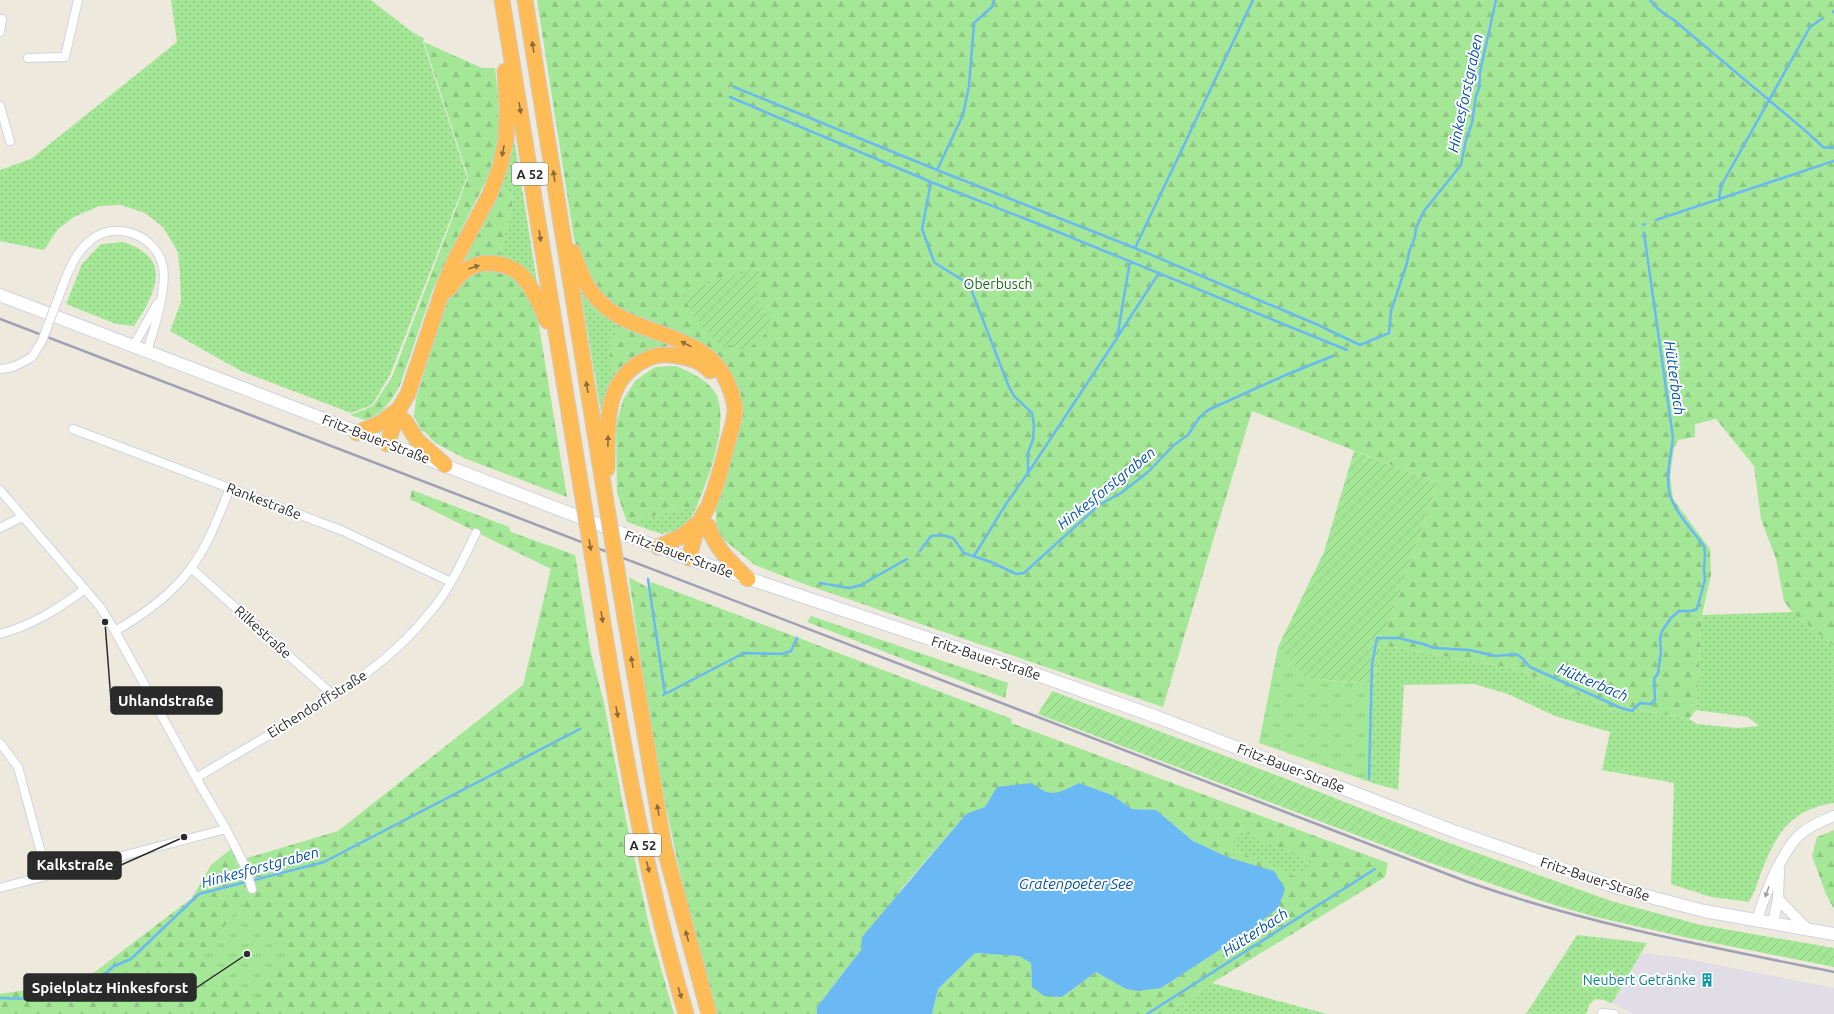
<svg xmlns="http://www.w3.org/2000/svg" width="1834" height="1014" viewBox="0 0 1834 1014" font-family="Ubuntu,sans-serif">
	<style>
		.industrial { fill: #e1dde6 }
		.grass { fill: url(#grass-dots) }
		.forest { fill: url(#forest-firs); fill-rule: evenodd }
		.park { fill: url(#park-tufts) }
		.garden { fill: url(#garden-furrows) }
		.water { fill: #6ab8f4 }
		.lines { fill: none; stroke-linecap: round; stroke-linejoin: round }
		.stream { stroke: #6ab8f4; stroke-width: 2.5 }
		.minor-casing { stroke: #d1d2e4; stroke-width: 10 }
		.tertiary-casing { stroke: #d1d2e4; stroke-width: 12 }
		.secondary-casing { stroke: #d1d2e4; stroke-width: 14 }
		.motorway-casing { stroke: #ccc; stroke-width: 17 }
		.minor { stroke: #fff; stroke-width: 8 }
		.tertiary { stroke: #fff; stroke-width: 10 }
		.secondary { stroke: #fff; stroke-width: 12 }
		.motorway { stroke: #ffbc56; stroke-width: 15 }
		.rail { stroke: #9f9fb6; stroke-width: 2.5 }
		.minor-bridge-casing { stroke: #d1d2e4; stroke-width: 10; stroke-linecap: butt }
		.motorway-bridge-casing { stroke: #ccc; stroke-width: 17; stroke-linecap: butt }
		.minor-bridge { stroke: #fff; stroke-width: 8 }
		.motorway-bridge { stroke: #ffbc56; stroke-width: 15 }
		.oneway { fill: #8a6c3e }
		.oneway2 { fill: #a0a0a0 }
		.labels { text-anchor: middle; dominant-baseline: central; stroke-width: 4; stroke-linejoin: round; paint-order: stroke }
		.shield { fill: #fff; stroke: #6b6b6b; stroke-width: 1 }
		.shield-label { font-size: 13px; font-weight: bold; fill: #2b2b2b }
		.park-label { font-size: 14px; fill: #1a6c17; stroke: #fff }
		.street-label { font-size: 14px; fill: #2b2b2b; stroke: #fff }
		.culture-label { font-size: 14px; fill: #0d838f; stroke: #fff; text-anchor: end }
		.water-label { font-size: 15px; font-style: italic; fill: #0753a3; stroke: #fff }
		.leader { fill: none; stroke: #2b2b2b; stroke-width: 1.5 }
		.callout-dot { fill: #2b2b2b; stroke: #fff; stroke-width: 1.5 }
		.callout { fill: #2b2b2b; stroke: #2b2b2b; stroke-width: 1.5 }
		.callout-label { font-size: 15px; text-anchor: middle; font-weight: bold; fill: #fff }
	</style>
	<defs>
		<pattern id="grass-dots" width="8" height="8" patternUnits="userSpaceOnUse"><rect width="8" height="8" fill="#a4e796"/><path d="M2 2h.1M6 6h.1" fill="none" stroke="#8dc681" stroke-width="1.8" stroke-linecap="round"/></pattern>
		<pattern id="forest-firs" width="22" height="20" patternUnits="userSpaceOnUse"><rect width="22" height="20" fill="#a4e796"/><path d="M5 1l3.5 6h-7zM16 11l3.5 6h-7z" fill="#8dc681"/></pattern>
		<pattern id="park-tufts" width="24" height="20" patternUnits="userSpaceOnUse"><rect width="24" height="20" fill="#a4e796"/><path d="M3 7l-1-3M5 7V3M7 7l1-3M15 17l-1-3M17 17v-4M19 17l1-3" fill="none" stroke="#8dc681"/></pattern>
		<pattern id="garden-furrows" width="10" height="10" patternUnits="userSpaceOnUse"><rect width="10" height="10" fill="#a4e796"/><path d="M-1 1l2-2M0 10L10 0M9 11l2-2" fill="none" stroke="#8dc681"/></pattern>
	</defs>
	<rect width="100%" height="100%" fill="#ede9dc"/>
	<path class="industrial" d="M1642,953L1677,957L1834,988V1014H1633L1612,1003Z"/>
	<path class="grass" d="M171,0H371L408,29L424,39L423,42L467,177L390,375L372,405L351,413L241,371L170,331L181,302L180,274L178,252L163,227L145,213L121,205L99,206L74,217L58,229L44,250L0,241V170L31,159L177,42Z
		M512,125L539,295L499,259L514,198L500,184Z
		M124,242C134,246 143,250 150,258C166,277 145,310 134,326L116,324L66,304L82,264L101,244Z
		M579,281L618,321L617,377L603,424Z
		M697,506L688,523L674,531L662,534L627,522Z
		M1792,612L1834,646V803C1792,809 1776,833 1762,870C1758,881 1755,892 1749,902L1711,897L1671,884L1674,783L1602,770L1610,732L1555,716L1508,694L1474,684L1404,685L1398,790L1373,783V684L1381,645L1516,669L1614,710L1635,709L1689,719L1697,724L1738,728L1759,726L1748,717L1696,710L1702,615Z
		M1239,830L1316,863L1294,876L1230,849Z
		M1577,935L1647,943L1612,1003L1604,1000L1595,999L1589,1005L1586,1014H1526Z
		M1212,983L1327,1014H1166Z"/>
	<path class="forest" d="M537,0H1834V646L1792,612L1784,601L1776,559L1761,519L1754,466L1716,419L1695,424V437L1678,440L1674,448L1670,476L1673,499L1710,549L1711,575L1702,615L1696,710L1689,719L1635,709L1614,710L1516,669L1381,645L1438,483L1252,411L1163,707L804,584L755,565L718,535L716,524V510L738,434L740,413L730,374L623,312L596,290L580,258L574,239Z
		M424,42L482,68H495L498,96L499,128L495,153L489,175L461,230L433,289L400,385C391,401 383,414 365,420L350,415L373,406L392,377L468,177Z
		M500,184L514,198L499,259L466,262L461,255Z
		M488,269C494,270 499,270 504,272C524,278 532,302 538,320L567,497L464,458L434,442L426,433L421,430L414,416L416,399L444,309L451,294L473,273Z
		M618,321L667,340L668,351L651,353L630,360L617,377L609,360Z
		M676,366C689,372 705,378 714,391C732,416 708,480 697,506L627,522L617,493L616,425L623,400L635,381L655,367Z
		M412,490L509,527L511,532L575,555L591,653L604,703L624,810L650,930L674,1014H0V994L83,981L192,898L211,865L232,848L238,865L247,858L338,831L523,685L551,569L410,499Z
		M629,577L650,589L651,582L1012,719L1011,723L1388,863L1385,877L1212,983L1166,1014H932L938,989L975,953L1019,956L1031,963L1032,987L1062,997L1096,972L1126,989L1161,988L1252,929L1278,908L1230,858L1193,841L1156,810L1132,809L1112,795L1079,783L1057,794L1042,791L966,814L903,887L861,950L817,1007V1014H717C674,871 649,725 629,577ZM1239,830L1315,863L1294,876L1231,849Z
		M811,616L1008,683L1005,698L807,622Z
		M1834,830V909L1826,894L1812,856L1817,837Z"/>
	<path class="park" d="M1278,647L1305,678L1373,684V783L1259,743Z
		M242,903C257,929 268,937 292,953L251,1004L236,987L224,980L213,983L202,955Z"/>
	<path class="garden" d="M759,269L757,299L774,324L766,334L746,351L731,345L722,347L701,325L682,296L715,280Z
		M1354,451L1438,483L1381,645L1373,684L1305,678L1278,647L1324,552Z
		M1052,691L1284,778L1441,840L1611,901L1701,925L1834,948V967L1684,937L1596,917L1551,904L1422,860L1038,714Z"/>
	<path class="water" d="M1032,783C1052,799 1058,793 1079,783L1112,795L1132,809L1156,810L1193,841L1230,858L1274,871L1285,889L1278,908L1252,929L1161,988L1138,991L1126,989L1096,972L1062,997L1044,996L1032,987L1031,963L1019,956L975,953L938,989L932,1014H817V1007L861,950L862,937L966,814L985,807L997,787Z"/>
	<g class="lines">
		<path class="stream" d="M1650,0L1658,9L1675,21L1808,133L1823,147L1834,148
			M1833,12L1834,11
			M734,87L937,170L1135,248L1316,324L1360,345L1389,333L1391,311L1407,263L1409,252L1415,237L1416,228L1424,211L1461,165L1466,140L1472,123L1476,96L1479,88L1480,72L1496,0
			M730,97L931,182L1036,223L1347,350
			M938,168L963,115L969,86L974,23L992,7L994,0
			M931,182L922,229L933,259L935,263L969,284L1009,387L1014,396L1032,413L1034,425L1033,439L1028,453V473L1006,504L974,556
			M1719,200L1721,186L1810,27L1823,18
			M1656,220L1834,161
			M1643,225L1645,224
			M1135,248L1253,0
			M1118,336L1159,273
			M1028,473L1117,338L1130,261
			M920,551L931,536L942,535L953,538L964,553L991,562L1016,574L1024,573L1099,505L1121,493L1148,472L1174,445L1188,435L1199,418L1208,410L1288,374L1333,356
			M648,579L665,694
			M820,583L849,588L861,585L907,559
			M663,695L744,653L782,654L791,651L797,638
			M1369,779L1372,664L1377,638H1399L1423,644L1434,648L1469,650L1496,656L1516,654L1522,658L1530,667L1621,708L1632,711L1640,703L1651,704L1655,700L1654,679L1658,673L1661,652L1660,639L1662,631L1671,618L1679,611H1692L1697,609L1705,579L1704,569L1705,554L1704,546C1693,531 1672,509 1669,491C1666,474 1671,455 1673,438L1644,233
			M0,998L60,1000L86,991L114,966L131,959L199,894L324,862L580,729
			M1147,1014L1375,869"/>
		<defs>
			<path id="minor" d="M0,19H2L0,32
				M28,58L65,57L78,0
				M0,106L10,141
				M65,280C71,265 78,250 91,240C116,219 157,236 163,267C167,288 154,330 147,351
				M134,345L157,304
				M0,369C13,369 21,363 32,357
				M73,429L343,531L451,582
				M0,490L101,608L115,631L196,778L226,829L244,864L252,889
				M0,528L22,517
				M191,568L334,696
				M115,631C143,615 172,595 191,568C209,544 219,515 230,488
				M0,634C33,625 58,609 85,589
				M0,743L18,767L47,875
				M196,778C226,760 257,742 288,724C343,691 392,661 432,610C451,587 463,559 476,533
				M0,888L226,829
				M1602,1013L1614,1014"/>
			<path id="tertiary" d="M1778,899L1807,929
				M1757,920C1765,894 1776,865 1793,842C1803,829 1819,822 1834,816
				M1773,923L1778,899L1779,870"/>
			<path id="secondary" d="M0,295L681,556L1035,674L1157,717L1456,832L1609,885L1654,898L1704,911L1834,934"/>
			<path id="motorway" d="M502,0L582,493
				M525,0L607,508
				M573,252C579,270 586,288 600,302C636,338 705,331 727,382C731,391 735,401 735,411C734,421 731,432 728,441C723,462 717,484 709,505C707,510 702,515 700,521C695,533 692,546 689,558
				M448,290C454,281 460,273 469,268C485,259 512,263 524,278C534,291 541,306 547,321
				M405,421L417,440L445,465
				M357,433L380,423L400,408
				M387,444L400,407L408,394L444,286L454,262L490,194L500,167L506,139L507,107L505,71
				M607,469C608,431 602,386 639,363C648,358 658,354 668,355C683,356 700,359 710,371
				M708,526C717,551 730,561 748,579
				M658,547L682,536L700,521
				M596,579C619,725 644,872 686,1014
				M620,588L664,846L709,1014"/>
		</defs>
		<use href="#minor" class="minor-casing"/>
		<use href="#tertiary" class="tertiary-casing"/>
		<use href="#secondary" class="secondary-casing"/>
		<use href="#motorway" class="motorway-casing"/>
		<use href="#minor" class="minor"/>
		<use href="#tertiary" class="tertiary"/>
		<use href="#secondary" class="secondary"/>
		<use href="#motorway" class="motorway"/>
		<path class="rail" d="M0,319L1468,882C1587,924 1710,947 1834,972"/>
		<defs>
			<path id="minor-bridge" d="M32,357L42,341L65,280"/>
			<path id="motorway-bridge" d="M582,493L596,579
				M607,508L620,588"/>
		</defs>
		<use href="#minor-bridge" class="minor-bridge-casing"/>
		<use href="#motorway-bridge" class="motorway-bridge-casing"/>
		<use href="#minor-bridge" class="minor-bridge"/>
		<use href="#motorway-bridge" class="motorway-bridge"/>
	</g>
	<defs><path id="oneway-solid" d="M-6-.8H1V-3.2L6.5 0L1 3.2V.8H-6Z"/></defs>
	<g class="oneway">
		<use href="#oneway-solid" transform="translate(533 47) rotate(-99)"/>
		<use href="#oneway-solid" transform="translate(520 108) rotate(81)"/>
		<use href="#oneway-solid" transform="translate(503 151) rotate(101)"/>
		<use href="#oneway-solid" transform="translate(554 176) rotate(-99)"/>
		<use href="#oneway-solid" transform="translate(540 236) rotate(81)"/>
		<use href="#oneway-solid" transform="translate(474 267) rotate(-19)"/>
		<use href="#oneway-solid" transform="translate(686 344) rotate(-153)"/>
		<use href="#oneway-solid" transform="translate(587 387) rotate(-99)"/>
		<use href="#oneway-solid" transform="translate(608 441) rotate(-89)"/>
		<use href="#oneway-solid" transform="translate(590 545) rotate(81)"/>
		<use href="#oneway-solid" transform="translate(602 617) rotate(81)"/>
		<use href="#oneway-solid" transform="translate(632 662) rotate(-100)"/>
		<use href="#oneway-solid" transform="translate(617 712) rotate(80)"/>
		<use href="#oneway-solid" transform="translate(658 810) rotate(-100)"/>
		<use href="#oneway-solid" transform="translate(648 867) rotate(76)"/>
		<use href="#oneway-solid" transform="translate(687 936) rotate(-105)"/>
		<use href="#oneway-solid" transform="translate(680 993) rotate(73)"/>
	</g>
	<use class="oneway2" href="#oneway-solid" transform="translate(1767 892) rotate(110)"/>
	<defs>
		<symbol id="building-bare" viewBox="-9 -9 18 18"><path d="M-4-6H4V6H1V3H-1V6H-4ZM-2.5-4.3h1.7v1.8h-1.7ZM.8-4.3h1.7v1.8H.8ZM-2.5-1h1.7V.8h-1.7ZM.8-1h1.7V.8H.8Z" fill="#0f9aa8" stroke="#fff" stroke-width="2.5" paint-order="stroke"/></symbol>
	</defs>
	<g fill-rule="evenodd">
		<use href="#building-bare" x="1697" y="970" width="20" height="20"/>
	</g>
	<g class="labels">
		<g class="shield">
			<rect x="512" y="163" width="36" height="22" rx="3"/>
			<rect x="625" y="834" width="36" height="22" rx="3"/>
		</g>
		<g class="shield-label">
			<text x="530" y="174">A 52</text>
			<text x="643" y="845">A 52</text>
		</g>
		<g class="park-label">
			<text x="998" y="284">Oberbusch</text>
		</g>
		<g class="street-label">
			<text transform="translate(376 439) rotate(21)">Fritz-Bauer-Straße</text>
			<text transform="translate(264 501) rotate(21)">Rankestraße</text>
			<text transform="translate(679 554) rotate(20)">Fritz-Bauer-Straße</text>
			<text transform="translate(263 632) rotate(42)">Rilkestraße</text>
			<text transform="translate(986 658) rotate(18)">Fritz-Bauer-Straße</text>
			<text transform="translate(317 704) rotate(-32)">Eichendorffstraße</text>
			<text transform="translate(1291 768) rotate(21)">Fritz-Bauer-Straße</text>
			<text transform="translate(1595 879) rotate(18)">Fritz-Bauer-Straße</text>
		</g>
		<g class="culture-label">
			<text x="1696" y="980">Neubert Getränke</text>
		</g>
		<g class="water-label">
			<text transform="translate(1465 93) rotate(-78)">Hinkesforstgraben</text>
			<text transform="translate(1675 378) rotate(82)">Hütterbach</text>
			<text transform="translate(1106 488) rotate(-39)">Hinkesforstgraben</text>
			<text transform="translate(1593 682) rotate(23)">Hütterbach</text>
			<text transform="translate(260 867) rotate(-15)">Hinkesforstgraben</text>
			<text x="1076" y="883">Gratenpoeter See</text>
			<text transform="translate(1255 932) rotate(-33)">Hütterbach</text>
		</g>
	</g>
	<path class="leader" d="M105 622L111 701M184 837L121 865M247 954L196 988"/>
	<g class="callout-dot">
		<circle cx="105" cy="622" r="4"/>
		<circle cx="184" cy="837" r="4"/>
		<circle cx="247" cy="954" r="4"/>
	</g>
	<g class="callout">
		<rect x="111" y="687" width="111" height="27" rx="4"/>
		<rect x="28" y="852" width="93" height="27" rx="4"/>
		<rect x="24" y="974" width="172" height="27" rx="4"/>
	</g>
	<g class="callout-label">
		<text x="166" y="706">Uhlandstraße</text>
		<text x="75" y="870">Kalkstraße</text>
		<text x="110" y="993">Spielplatz Hinkesforst</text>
	</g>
</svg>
